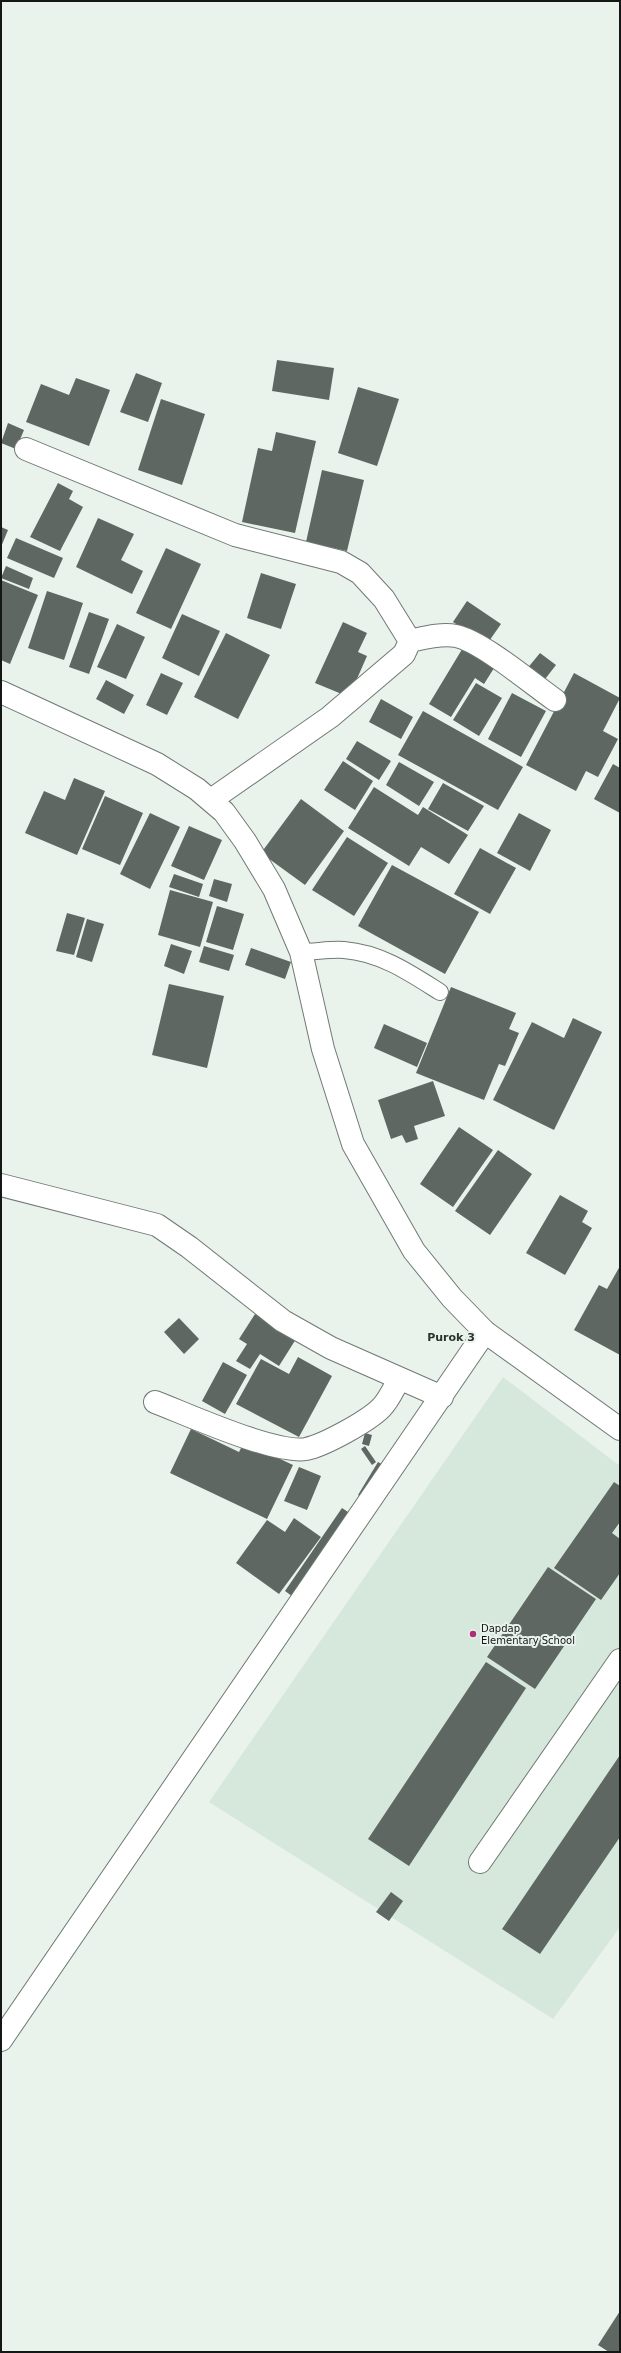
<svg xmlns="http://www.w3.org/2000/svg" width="621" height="2353" viewBox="0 0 621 2353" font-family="'DejaVu Sans',sans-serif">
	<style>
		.built { fill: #d6e7dc }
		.building { fill: #5e6761 }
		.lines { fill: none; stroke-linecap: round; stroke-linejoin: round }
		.service-casing { stroke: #707973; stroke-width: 18 }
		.minor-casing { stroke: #707973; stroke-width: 24 }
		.tertiary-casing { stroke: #707973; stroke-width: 24 }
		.service { stroke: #fff; stroke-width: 16 }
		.minor { stroke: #fff; stroke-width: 22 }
		.tertiary { stroke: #fff; stroke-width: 22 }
		.poi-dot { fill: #ad2d7b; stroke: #e9f3ec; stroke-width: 1.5 }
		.labels { text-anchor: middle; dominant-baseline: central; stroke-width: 4; stroke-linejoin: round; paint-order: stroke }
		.poi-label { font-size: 10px; fill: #141715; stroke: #e9f3ec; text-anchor: start }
		.neighbourhood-label { font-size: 11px; font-weight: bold; fill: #2b332d; stroke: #e9f3ec }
	</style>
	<rect width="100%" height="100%" fill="#e9f3ec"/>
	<path class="built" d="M503,1377L620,1466V1927L553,2019L209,1802Z"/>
	<path class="building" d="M277,360L334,368L329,400L272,391Z
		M136,373L162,383L148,422L120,412Z
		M76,378L110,390L89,446L26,422L41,384L69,395Z
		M358,387L399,399L377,466L338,453Z
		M161,399L205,414L182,485L138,470Z
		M8,423L24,430L16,449L1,443Z
		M276,432L316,441L295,533L242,522L258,448L272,451Z
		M322,470L364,480L347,551L306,542Z
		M58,483L73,491L69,499L83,507L60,551L30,537Z
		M98,518L134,534L121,560L143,571L132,594L76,567Z
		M1,527L8,530L1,547Z
		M16,538L63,558L54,578L7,558Z
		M166,548L201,564L171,629L136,613Z
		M6,566L33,578L29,589L1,578Z
		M261,573L296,584L281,629L247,618Z
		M1,580L38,595L10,664L1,660Z
		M47,591L83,603L64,660L28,648Z
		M467,601L501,624L487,644L453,622Z
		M89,612L109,619L89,674L69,667Z
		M182,614L220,631L199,676L162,658Z
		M343,622L367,633L358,652L367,656L349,697L315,683Z
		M117,624L145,637L126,679L97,667Z
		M226,633L270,655L238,719L194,697Z
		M464,646L496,665L484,684L475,678L451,717L429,704Z
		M540,653L556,665L542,683L526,670Z
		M161,673L183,683L167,715L146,705Z
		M574,673L620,698L603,731L618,739L598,777L586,771L576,791L526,765Z
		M106,680L134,695L124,714L96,699Z
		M476,683L502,698L479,736L453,720Z
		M512,693L546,711L521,757L488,739Z
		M381,699L413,717L401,739L369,722Z
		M423,711L523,767L498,810L398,755Z
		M357,741L391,761L379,780L346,759Z
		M343,761L373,781L355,810L324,790Z
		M399,762L434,782L419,806L386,785Z
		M613,764L620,768V813L594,799Z
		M74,778L105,791L77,855L25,833L44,791L65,800Z
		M443,783L484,806L468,831L428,809Z
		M374,787L418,815L423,807L468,835L449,864L421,847L409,866L348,828Z
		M105,796L143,813L120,865L82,849Z
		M301,799L344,831L305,885L261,853Z
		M150,813L180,827L150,889L120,874Z
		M519,813L551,830L530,871L497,853Z
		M189,826L222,840L204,880L171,866Z
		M347,837L388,863L354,916L312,890Z
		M480,848L516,868L490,914L454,894Z
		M392,865L479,912L445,974L358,926Z
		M174,874L203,884L199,897L169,887Z
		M214,879L232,884L227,902L209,896Z
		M170,890L213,902L200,947L158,935Z
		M217,906L244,914L233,950L206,942Z
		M67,913L85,918L74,955L56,951Z
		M87,919L104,924L92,962L76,957Z
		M171,944L192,951L184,974L164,966Z
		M204,946L234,955L229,971L199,962Z
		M251,948L291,962L285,979L245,965Z
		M169,984L224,996L207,1068L152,1055Z
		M451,987L516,1013L509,1029L519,1033L505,1066L499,1064L484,1100L416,1073Z
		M573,1018L602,1032L554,1130L493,1100L532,1022L564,1038Z
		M384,1024L427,1043L417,1067L374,1048Z
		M433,1081L445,1116L414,1126L418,1139L406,1143L402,1135L391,1139L378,1100Z
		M459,1127L493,1150L453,1207L420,1184Z
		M498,1150L532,1174L490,1235L455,1211Z
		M560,1195L588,1211L582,1222L592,1228L565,1275L526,1253Z
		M620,1266V1355L574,1330L599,1285L607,1289Z
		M255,1314L296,1339L279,1366L260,1354L250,1369L236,1361L247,1344L239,1339Z
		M179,1318L199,1339L184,1354L164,1332Z
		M298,1357L332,1376L299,1437L236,1404L261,1359L289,1374Z
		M223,1362L247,1375L225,1414L202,1401Z
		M191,1429L239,1452L244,1442L293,1465L267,1519L170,1473Z
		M365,1433L372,1435L369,1446L362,1444Z
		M365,1446L376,1462L372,1465L361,1449Z
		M378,1462L387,1467L366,1500L358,1495Z
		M299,1467L321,1476L307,1510L284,1501Z
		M614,1482L620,1486V1522L612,1533L620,1539V1573L601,1600L554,1568Z
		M342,1508L354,1516L296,1599L285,1591Z
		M294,1518L321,1537L279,1594L236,1563L267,1520L285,1532Z
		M548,1567L596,1599L535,1689L487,1657Z
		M486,1662L526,1688L409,1866L368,1839Z
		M620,1755V1837L540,1954L502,1929Z
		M391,1892L403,1901L389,1921L376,1912Z
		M620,2311V2352H609L598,2345Z"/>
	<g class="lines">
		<defs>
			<path id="service" d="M301,952C315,952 330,949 344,950C381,953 410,973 440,992"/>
			<path id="minor" d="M26,449L235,535L341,562L360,573L384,599L410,641L404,654L330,717L211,800
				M410,641C424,638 441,633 456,636C481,641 531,683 555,700
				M1,1185L157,1225L189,1247L283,1321L331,1348L442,1397
				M155,1402C189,1415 274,1454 306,1449C325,1445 368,1421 381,1408C389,1400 394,1388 399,1379
				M480,1862L620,1660
				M1,2040L485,1332"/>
			<path id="tertiary" d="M1,692L157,764L197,789L224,812L245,841L274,889L301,952L323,1049L353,1144L414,1251L452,1298L485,1332L620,1429"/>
		</defs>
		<use href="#service" class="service-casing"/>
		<use href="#minor" class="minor-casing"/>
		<use href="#tertiary" class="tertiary-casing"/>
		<use href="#service" class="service"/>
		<use href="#minor" class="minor"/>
		<use href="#tertiary" class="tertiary"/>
	</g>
	<circle class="poi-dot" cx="473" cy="1634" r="4"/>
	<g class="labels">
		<g class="poi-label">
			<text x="481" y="1628">Dapdap<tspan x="481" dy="12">Elementary School</tspan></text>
		</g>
		<g class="neighbourhood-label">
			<text x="451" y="1337">Purok 3</text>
		</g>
	</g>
	<rect width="621" height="2353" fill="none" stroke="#141715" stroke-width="4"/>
</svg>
